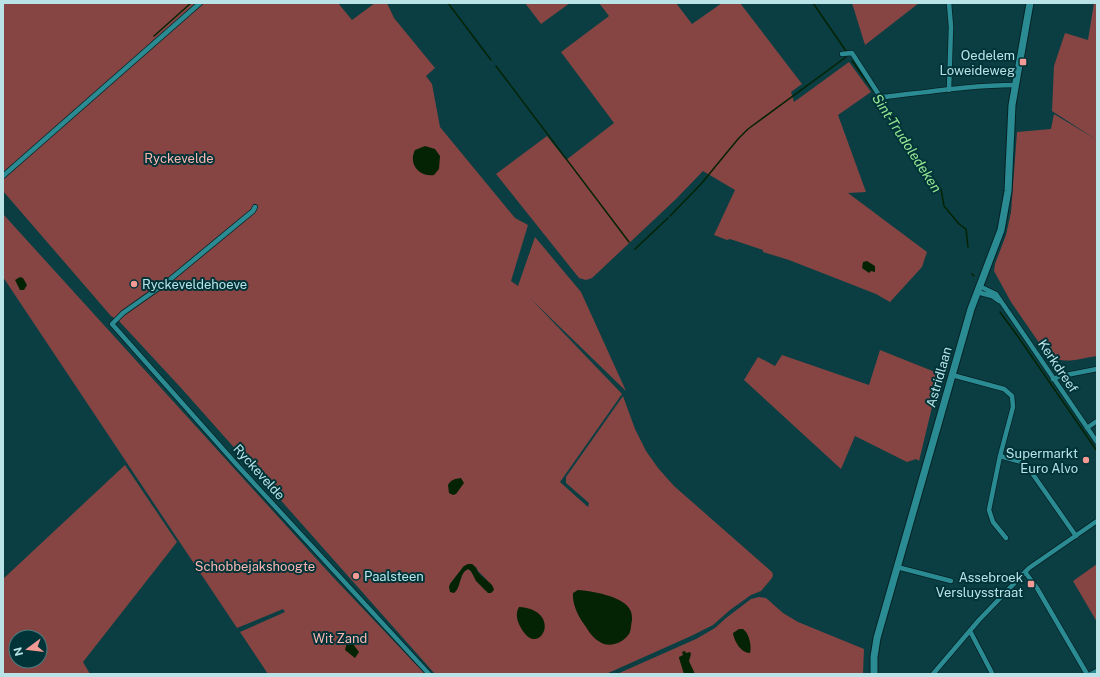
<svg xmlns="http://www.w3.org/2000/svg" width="1100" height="677" viewBox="0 0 1100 677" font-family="'Public Sans',sans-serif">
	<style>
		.green { fill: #864543; fill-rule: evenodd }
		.water { fill: #042304 }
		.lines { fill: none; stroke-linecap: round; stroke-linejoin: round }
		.stream { stroke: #042304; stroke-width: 1.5 }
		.street-casing { stroke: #052225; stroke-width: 6 }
		.secondary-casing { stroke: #052225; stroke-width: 9 }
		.street { stroke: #2b8b93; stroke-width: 4.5 }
		.secondary { stroke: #2b8b93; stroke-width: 7 }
		.poi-dot { fill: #f59b96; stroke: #003438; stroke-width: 1.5 }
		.labels { text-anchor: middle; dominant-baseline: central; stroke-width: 4; stroke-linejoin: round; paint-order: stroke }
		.poi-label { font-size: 13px; fill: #b9e3e7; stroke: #003438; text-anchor: end }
		.park-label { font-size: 13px; fill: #fcb5b0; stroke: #003438 }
		.street-label { font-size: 13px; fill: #b9e3e7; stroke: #003438 }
		.water-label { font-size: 14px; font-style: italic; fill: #96e792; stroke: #003438 }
	</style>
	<rect width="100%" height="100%" fill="#0a3e42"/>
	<path class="green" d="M3,3H338L352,20L375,3H387L394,18L435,68L426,76L432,84L440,127L515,218L528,225L511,281L518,286L535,237L581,292L626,391L531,299L622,394L560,482L588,507L589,503L566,483V477L623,396L635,429L646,451L658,468L674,486L772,572L773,575L772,578L761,591L751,595L730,610L713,625L691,636L606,674H435L182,389L119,321L111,316L3,191ZM464,566L476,567L478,571L487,580L482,585C476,580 473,572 468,569L464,571L459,583L450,584Z
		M525,3H570L541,24Z
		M599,3H676L692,24L722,3H740L802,84L791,92L794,102L849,62L871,92L838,115L866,192L848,193L927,252L922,267L890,302L876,294L789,260L763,252V250L730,239L727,240L714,235L735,190L703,171L676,199L592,278L586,280L579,278L496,174L547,136L566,160L614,123L561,52L609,16Z
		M852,3H919L865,45Z
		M1094,3H1097V140L1052,111L1054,66L1065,33L1088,40Z
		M1054,114L1097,140V356C1077,359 1059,367 1044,350L1011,302L994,271L995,264L1006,235L1011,212L1017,132L1051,129Z
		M3,214L332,576L425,674H268L240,632L285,612L283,609L237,628L3,277Z
		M880,350L940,374L919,461L916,459L907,462L855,436L841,469L744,380L758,357L775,366L782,355L869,385Z
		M125,465L177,542L83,662L90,674H3V579ZM16,637H40V661H16Z
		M1097,564V622L1073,581Z
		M759,597L766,598L783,613L798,622L864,649L863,674H617L696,639L715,628L726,618L751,599Z"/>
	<path class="water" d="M425,146L435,149L440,156L439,169L434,175C419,177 408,164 415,150Z
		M867,261L875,266V272L871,271L869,273L862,268L863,262Z
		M20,277L23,278L27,285L24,290H20L15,280Z
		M461,478L464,483L456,494L453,495L449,493L448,485C451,480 454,479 461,478Z
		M468,564H472C475,566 476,568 478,572C483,579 493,582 494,590L491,593H488L476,581L471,571L468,569C458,574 462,587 454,593L450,592L449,587L450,584L464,566Z
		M578,590C592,591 621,596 629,608C632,612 632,616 632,620C631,624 631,629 630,632C626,641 613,647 604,644C596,641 590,634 586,627C579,618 572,605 573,593Z
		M519,607C565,610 539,661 521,628C517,621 515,614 519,607Z
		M739,629H743C749,633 752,646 750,653C741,653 734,641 733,633Z
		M350,640L359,652L355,658L345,650L347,642Z
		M685,651L686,653L690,652L691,654L689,661L695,674H684L679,658V657L683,655L682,652Z"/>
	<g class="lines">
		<path class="stream" d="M448,3L491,60
			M813,3L846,51
			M154,36L191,3
			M852,61L896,122L901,133L941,189L944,206L959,224L966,229L968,247
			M496,66L629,242
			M670,216L701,184L738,139L748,129L846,57
			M635,249L668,218
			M972,274L974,276
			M1000,312L1019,338L1097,451"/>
		<defs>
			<path id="street" d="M842,54L852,53L879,95L885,97C928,92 972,85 1015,85
				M949,90L951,27L949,3
				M3,176L200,3
				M255,207L253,211L167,282L123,313L112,324L237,465L429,674
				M979,286L996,294L998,297L1097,442
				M977,292L992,296L999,301
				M952,375L1004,389L1012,396L1013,407L1000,456L989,510L993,522L1006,538
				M1053,379L1061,376L1097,369
				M1087,428L1097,421
				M1000,456L1025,463L1076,536
				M897,567L951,581
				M1025,572L1037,588L1087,674
				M970,631L992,673
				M933,674L979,620L1029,568L1097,521
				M1091,674L1097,671"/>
			<path id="secondary" d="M874,674V657L877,638L971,309L1001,230L1008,191L1012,105L1030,3"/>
		</defs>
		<use href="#street" class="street-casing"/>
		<use href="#secondary" class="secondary-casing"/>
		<use href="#street" class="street"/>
		<use href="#secondary" class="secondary"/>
	</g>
	<g class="poi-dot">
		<rect x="1019" y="58" width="8" height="8" rx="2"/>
		<circle cx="134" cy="284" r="4"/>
		<circle cx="1086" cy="460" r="4"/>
		<circle cx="356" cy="576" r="4"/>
		<rect x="1027" y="580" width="8" height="8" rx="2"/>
	</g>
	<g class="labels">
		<g class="poi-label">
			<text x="1015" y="55">Oedelem<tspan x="1015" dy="15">Loweideweg</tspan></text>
			<text x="142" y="284" text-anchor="start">Ryckeveldehoeve</text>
			<text x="1078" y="453">Supermarkt<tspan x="1078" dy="15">Euro Alvo</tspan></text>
			<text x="364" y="576" text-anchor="start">Paalsteen</text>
			<text x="1023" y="577">Assebroek<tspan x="1023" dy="15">Versluysstraat</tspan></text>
		</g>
		<g class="park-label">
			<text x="179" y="158">Ryckevelde</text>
			<text x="255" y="566">Schobbejakshoogte</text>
			<text x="340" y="638">Wit Zand</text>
		</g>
		<g class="street-label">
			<text transform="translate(1058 366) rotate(56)">Kerkdreef</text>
			<text transform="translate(939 377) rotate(-74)">Astridlaan</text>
			<text transform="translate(259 472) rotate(48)">Ryckevelde</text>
		</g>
		<g class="water-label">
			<text transform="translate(907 143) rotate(57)">Sint-Trudoledeken</text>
		</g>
	</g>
	<rect width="1100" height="677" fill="none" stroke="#b9e3e7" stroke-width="8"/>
	<g transform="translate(28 649) rotate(255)"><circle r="19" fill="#003438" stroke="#4a7a7e"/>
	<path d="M0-3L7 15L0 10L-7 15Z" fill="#f59b96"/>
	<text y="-6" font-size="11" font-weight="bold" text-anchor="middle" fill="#b9e3e7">N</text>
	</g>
</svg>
